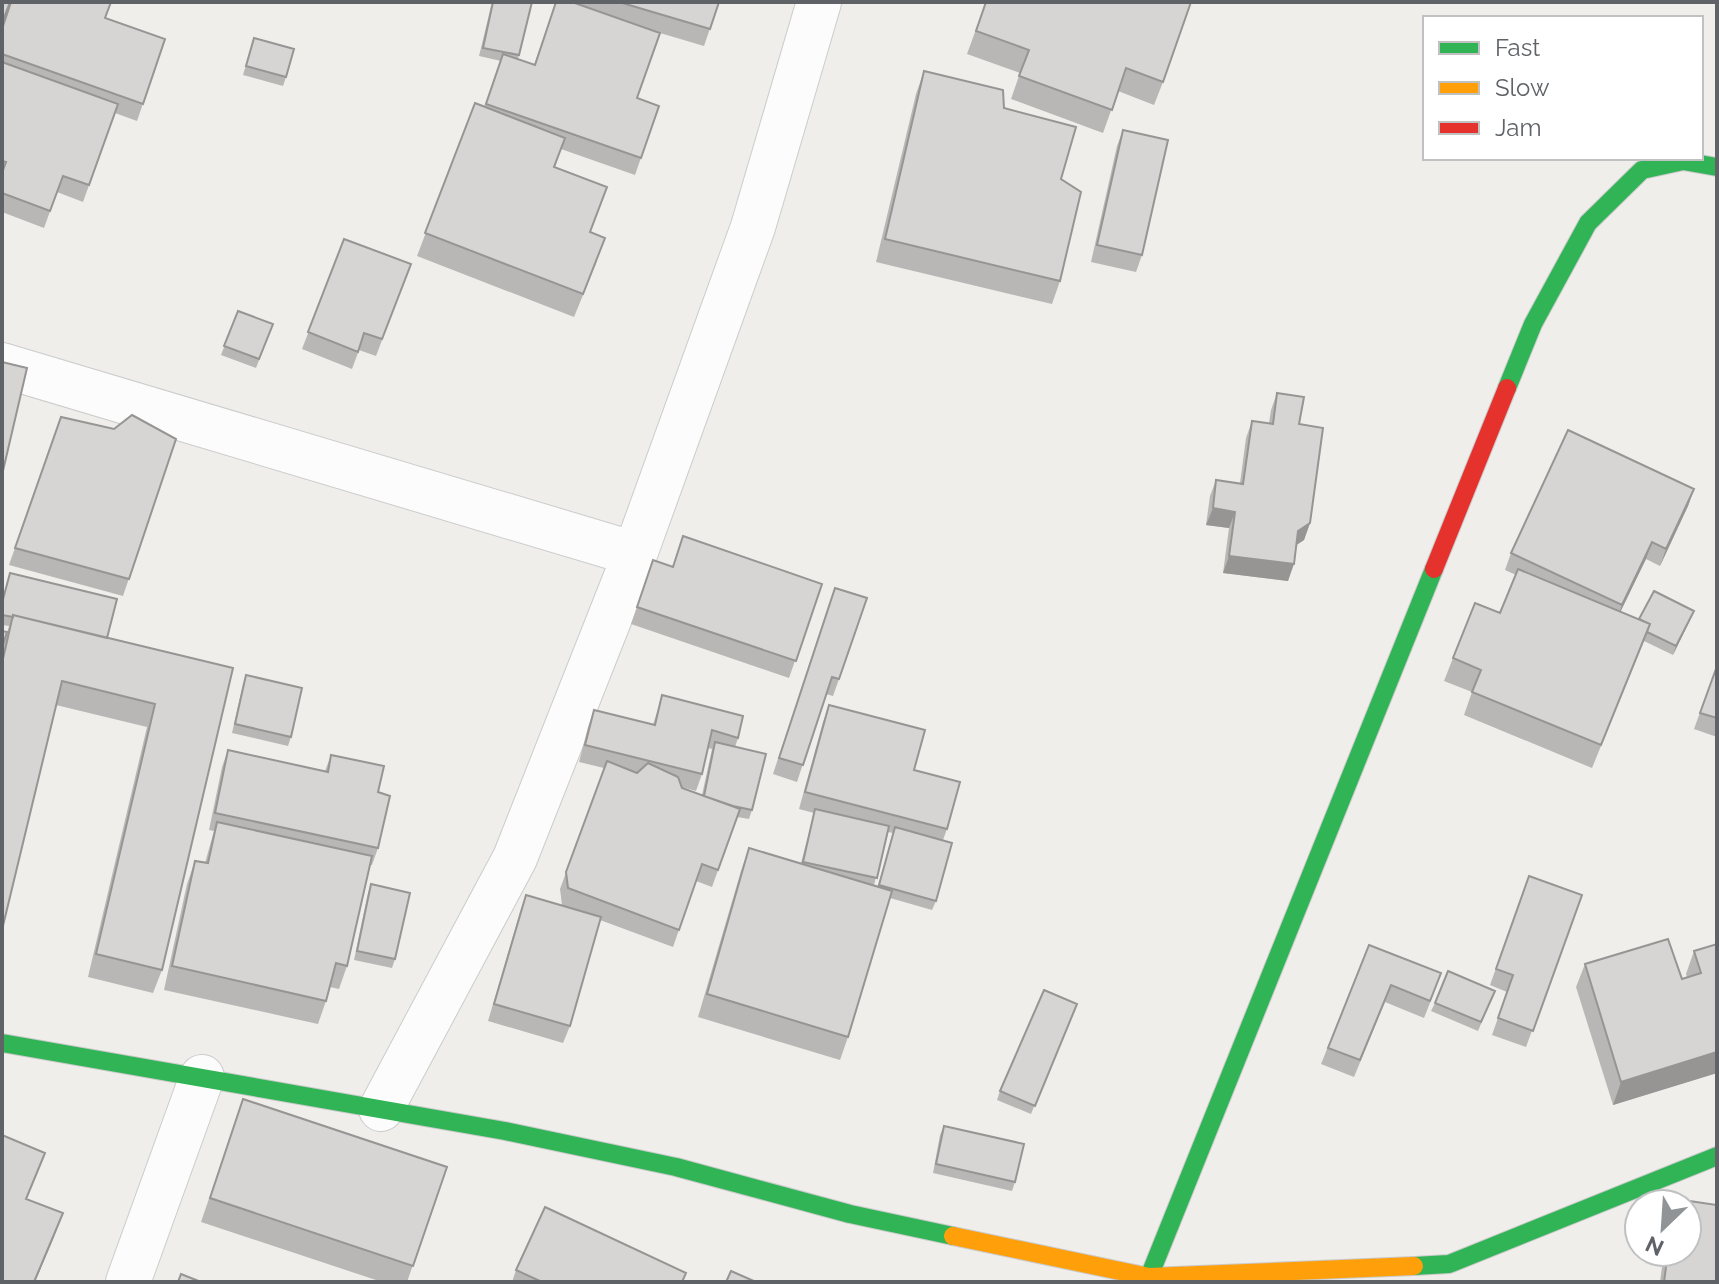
<svg xmlns="http://www.w3.org/2000/svg" width="1719" height="1284" viewBox="0 0 1719 1284" font-family="Raleway,sans-serif">
	<style>
		.lines { fill: none; stroke-linecap: round; stroke-linejoin: round }
		.street-casing { stroke: #cbcccc; stroke-width: 46 }
		.fast-casing { stroke: #cacacb; stroke-width: 20 }
		.slow-casing { stroke: #cacacb; stroke-width: 20 }
		.jam-casing { stroke: #cacacb; stroke-width: 20 }
		.street { stroke: #fdfcfc; stroke-width: 44 }
		.fast { stroke: #30b455; stroke-width: 18 }
		.slow { stroke: #ff9f0a; stroke-width: 18 }
		.jam { stroke: #e5322d; stroke-width: 18 }
		.wall { fill: #b8b7b5; fill-rule: evenodd }
		.shaded-wall { fill: #969594 }
		.building { fill: #d6d5d3; stroke: #969594; stroke-width: 2 }
	</style>
	<rect width="100%" height="100%" fill="#efeeea"/>
	<g class="lines">
		<defs>
			<path id="street" d="M2,365L635,554
				M381,1109L515,858L635,554L753,227L819,2
				M128,1282L202,1077"/>
			<path id="fast" d="M1507,388L1533,324L1588,223L1642,170L1683,161L1717,167
				M2,1043L505,1131L676,1167L850,1214L953,1236
				M1414,1266L1449,1264L1717,1156
				M1149,1277L1434,569"/>
			<path id="slow" d="M953,1236L1149,1277L1414,1266"/>
			<path id="jam" d="M1434,569L1507,388"/>
		</defs>
		<use href="#street" class="street-casing"/>
		<use href="#fast" class="fast-casing"/>
		<use href="#slow" class="slow-casing"/>
		<use href="#jam" class="jam-casing"/>
		<use href="#street" class="street"/>
		<use href="#fast" class="fast"/>
		<use href="#slow" class="slow"/>
		<use href="#jam" class="jam"/>
	</g>
	<path class="wall" d="M492,2H532L518,59L534,65L556,2H719L704,46L660,33L637,98L659,106L635,175L561,149L555,167L590,232L597,261L574,317L417,256L475,103L484,107L501,61L479,56Z
		M986,2L1163,82L1154,105L1118,91L1103,133L1011,99L1020,73L967,54Z
		M105,18L165,39L137,121L115,113L83,202L57,192L44,228L2,212V27Z
		M254,38L286,77L283,86L243,75Z
		M924,71L1004,108L1061,179L1060,281L1052,304L876,262L916,94Z
		M1123,130L1142,255L1136,272L1091,262L1117,146Z
		M344,239L411,264L376,356L359,350L352,369L302,349Z
		M238,311L273,324L256,368L221,355Z
		M1277,393L1299,424L1310,523L1304,540L1296,545L1288,581L1223,573L1229,528L1206,525L1210,496L1216,480L1240,483L1246,438L1252,421L1269,423L1271,410Z
		M61,417L114,429L176,439L123,596L9,565Z
		M1694,489L1688,506L1660,566L1646,559L1620,612L1639,619L1690,620L1673,655L1644,641L1592,768L1464,715L1472,692L1444,681L1453,658L1500,613L1516,575L1505,570L1511,553Z
		M653,560L673,567L822,584L789,678L631,624Z
		M10,573L107,638L233,668L162,970L153,993L88,977L147,727L56,705L2,930V650L9,626L2,625V600Z
		M829,604L839,679L833,696L826,694L797,782L773,774Z
		M1717,665V737L1694,729Z
		M246,675L291,737L288,746L232,733L243,684Z
		M662,695L738,738L735,747L752,810L749,819L737,817L712,887L696,881L673,947L600,920L570,1026L563,1043L488,1021L520,912L526,895L562,905L560,889L604,768L579,762L588,727L594,710L653,725ZM708,748L712,749L702,795L682,787L696,791L702,774Z
		M829,705L914,770L947,829L943,840L936,901L932,910L890,898L848,1037L840,1060L698,1017L741,871L749,848L801,863L814,813L799,809L823,722ZM888,832L893,833L878,886L874,885Z
		M228,750L325,771L331,755L378,792V848L372,865H370L347,966L339,989L330,987L326,1001L318,1024L164,990L187,884L195,861L205,863L214,831L209,830L222,767Z
		M1529,876L1582,895L1526,1047L1492,1035L1507,992L1490,985Z
		M371,884L395,959L392,968L354,960L368,893Z
		M1717,944V1073L1613,1105L1576,987L1585,964L1682,979L1687,977L1686,974L1694,951Z
		M1369,945L1435,990L1424,1018L1385,1002L1354,1077L1321,1064Z
		M1495,991L1478,1031L1431,1011L1435,1003Z
		M1077,1004L1031,1114L997,1100L1000,1091Z
		M243,1099L447,1167L407,1282H382L201,1222Z
		M944,1126L1015,1182L1012,1191L933,1173L940,1135Z
		M1676,1199L1717,1205V1282H1660L1664,1252H1687V1204H1674Z
		M516,1270L686,1273L683,1282H512Z"/>
	<path class="shaded-wall" d="M1694,489L1688,506L1660,566L1666,549Z
		M1213,508L1235,512L1229,528L1206,525Z
		M1310,523L1304,540L1292,548L1298,531Z
		M1652,542L1646,559L1616,621L1622,605Z
		M1229,556L1294,564L1288,581L1223,573Z
		M1694,611L1690,620L1673,655L1676,646Z
		M1717,1052V1073L1613,1105L1621,1082Z
		M63,1213L54,1237L35,1282H34Z"/>
	<path class="building" d="M2,2H10L2,23Z
		M11,2H111L105,18L165,39L143,104L2,54V29Z
		M493,2H532L519,55L483,48Z
		M556,2H572L660,33L637,98L659,106L641,158L486,104L503,54L535,65Z
		M619,2H719L710,29Z
		M986,2H1191L1163,82L1126,68L1112,110L1019,76L1029,50L976,31Z
		M254,38L294,49L286,77L246,66Z
		M2,62L118,104L89,185L63,176L50,211L2,193V173L6,162L2,161Z
		M924,71L1003,90L1004,108L1076,127L1061,179L1081,192L1060,281L885,239Z
		M475,103L565,138L554,167L607,187L590,232L605,238L583,294L425,233Z
		M1123,130L1168,140L1142,255L1097,245Z
		M344,239L411,264L382,339L364,333L358,352L308,332Z
		M238,311L273,324L259,359L224,346Z
		M2,362L27,368L2,475Z
		M1277,393L1304,397L1299,424L1323,428L1310,523L1298,531L1294,564L1229,556L1235,512L1213,508L1216,480L1243,484L1252,421L1273,424Z
		M132,415L176,439L129,579L15,548L61,417L114,429Z
		M1568,430L1694,489L1666,549L1652,542L1622,605L1511,553Z
		M683,536L822,584L796,661L637,607L653,560L673,567Z
		M1518,569L1650,624L1601,745L1472,692L1481,670L1453,658L1475,603L1500,613Z
		M10,573L117,599L107,638L13,615V617L2,615V603Z
		M835,588L867,598L839,679L832,677L803,765L779,758Z
		M1654,591L1694,611L1676,646L1647,632L1650,624L1639,619Z
		M13,615L233,668L162,970L96,954L155,704L62,681L2,930V663Z
		M2,631L7,632L2,648Z
		M1717,666V718L1700,713Z
		M246,675L302,688L291,737L235,724Z
		M662,695L743,716L738,738L712,730L702,774L585,745L594,710L655,725Z
		M829,705L925,730L914,770L960,782L947,829L805,792Z
		M715,742L766,754L752,810L733,806L704,796Z
		M228,750L328,772L331,755L384,766L378,792L390,796L378,848L215,813Z
		M607,761L637,773L648,763L678,777L682,788L740,809L718,870L702,864L679,930L568,888L566,872Z
		M815,809L889,826L877,878L803,862Z
		M217,822L372,856L347,966L336,963L326,1001L172,966L195,861L208,863Z
		M895,827L952,843L936,901L879,885Z
		M749,848L892,891L848,1037L707,994Z
		M1529,876L1582,895L1533,1031L1498,1018L1513,975L1496,969Z
		M371,884L410,893L395,959L357,951Z
		M526,895L601,917L570,1026L494,1004Z
		M1668,939L1682,979L1701,973L1694,951L1717,944V1052L1621,1082L1585,964Z
		M1369,945L1441,973L1430,1001L1391,985L1360,1060L1328,1048Z
		M1448,971L1495,991L1481,1022L1435,1003Z
		M1044,990L1077,1004L1035,1106L1000,1091Z
		M243,1099L447,1167L413,1266L210,1198Z
		M944,1126L1024,1144L1015,1182L936,1164Z
		M2,1135L45,1153L26,1199L63,1213L34,1282H2Z
		M1676,1199L1717,1205V1282H1664L1668,1252H1687V1204H1675Z
		M545,1207L686,1273L682,1282H542L516,1270Z
		M731,1271L756,1282H726Z
		M181,1274L201,1282H178Z"/>
	<rect width="1719" height="1284" fill="none" stroke="#5f6368" stroke-width="8"/>
	<rect x="1423" y="16" width="280" height="144" fill="#ffffff" stroke="#bfc1c3" stroke-width="2"/>
	<rect x="1439" y="42" width="40" height="12" fill="#30b455" stroke="#bfc1c3" stroke-width="2"/>
	<text x="1495" y="56" font-size="24" fill="#5f6368">Fast</text>
	<rect x="1439" y="82" width="40" height="12" fill="#ff9f0a" stroke="#bfc1c3" stroke-width="2"/>
	<text x="1495" y="96" font-size="24" fill="#5f6368">Slow</text>
	<rect x="1439" y="122" width="40" height="12" fill="#e5322d" stroke="#bfc1c3" stroke-width="2"/>
	<text x="1495" y="136" font-size="24" fill="#5f6368">Jam</text>
	<g transform="translate(1663 1228) rotate(205)"><circle r="38" fill="#ffffff" stroke="#bfc1c3" stroke-width="2"/>
	<path d="M0-6L14 30L0 20L-14 30Z" fill="#919496"/>
	<text y="-12" font-size="22" font-weight="bold" text-anchor="middle" fill="#5f6368">N</text>
	</g>
</svg>
